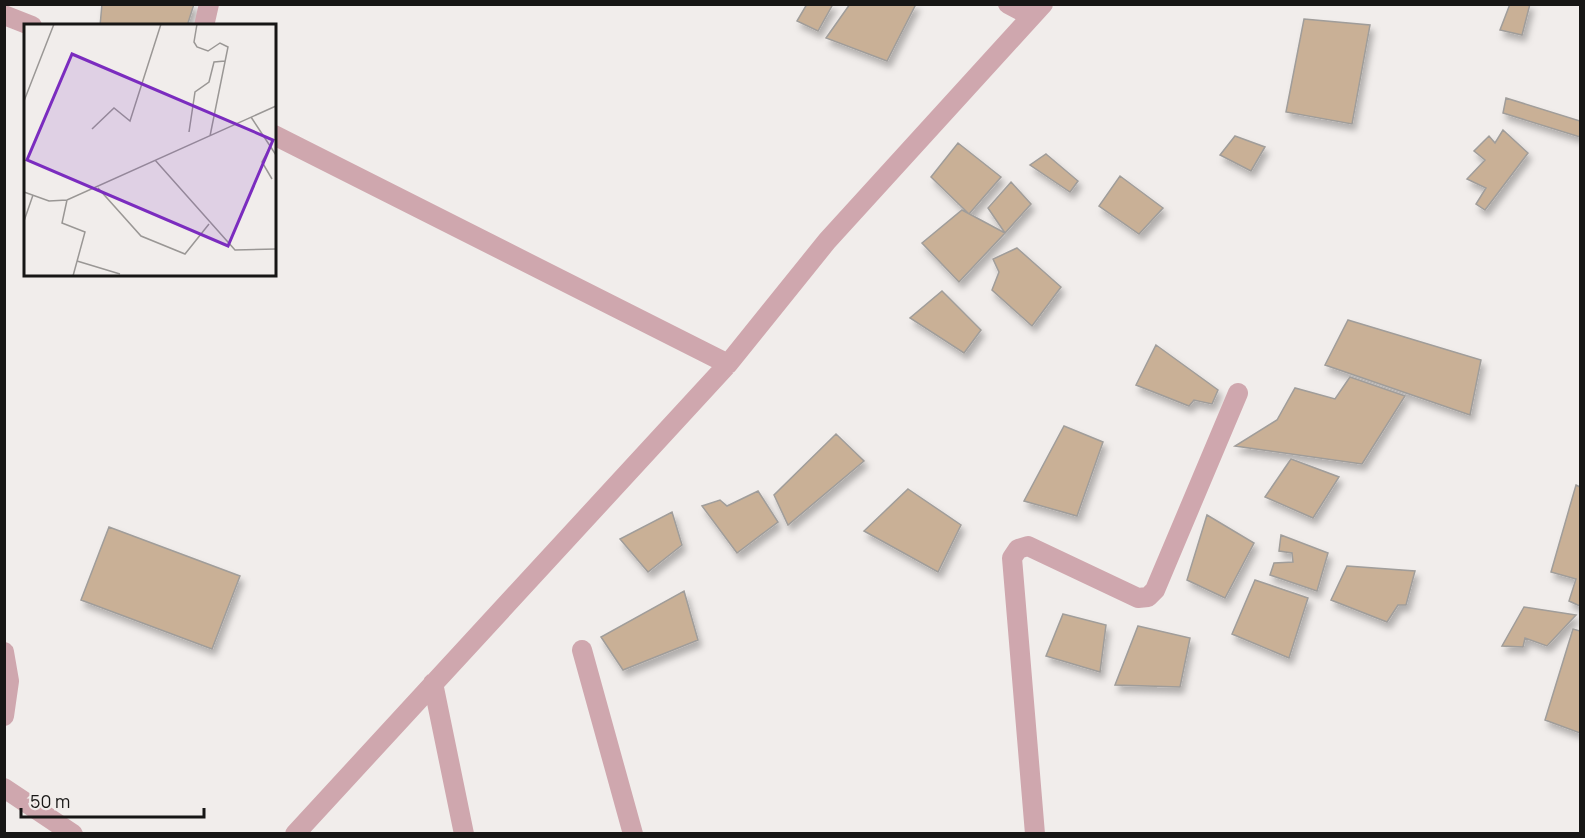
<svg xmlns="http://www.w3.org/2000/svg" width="1585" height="838" viewBox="0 0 1585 838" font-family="Manrope,sans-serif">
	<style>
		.building { fill: #c9b096; stroke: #a09d9a; stroke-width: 1.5; filter: url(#shadow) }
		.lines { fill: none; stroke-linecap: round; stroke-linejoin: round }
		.minor { stroke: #cfa7ae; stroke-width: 20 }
		.inset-road { fill: none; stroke: #9a9795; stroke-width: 1.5 }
		.view { fill: #7b2cbf; fill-opacity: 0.15; stroke: #7b2cbf; stroke-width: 3 }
		.inset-edge { fill: none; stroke: #171615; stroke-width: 3 }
	</style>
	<defs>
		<filter id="shadow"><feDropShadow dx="3.5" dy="6" stdDeviation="3" flood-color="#0004"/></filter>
	</defs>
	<rect width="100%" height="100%" fill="#f1edeb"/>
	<path class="building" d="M102,4H194L187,26H100Z
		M807,4H833L818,31L797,21Z
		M850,4H916L887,61L826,38Z
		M1510,4H1530L1522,35L1500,30Z
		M1304,19L1370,25L1352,124L1286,112Z
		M1506,98L1580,121V137L1503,113Z
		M1503,130L1528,153L1485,210L1476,204L1486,188L1467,179L1485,160L1474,151L1489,136L1495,143Z
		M1235,136L1265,147L1251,171L1220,155Z
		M958,143L1001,177L969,214L931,177Z
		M1046,154L1078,181L1070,192L1030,165Z
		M1120,176L1163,208L1139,234L1099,206Z
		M1011,182L1031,204L1005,233L988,208Z
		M962,210L1005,233L959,282L922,243Z
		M1017,248L1061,287L1032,326L992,290L999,272L993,259Z
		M942,291L981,330L964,353L910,318Z
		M1348,320L1481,360L1470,415L1325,365Z
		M1156,345L1218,390L1212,404L1194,400L1189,406L1136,385Z
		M1350,377L1405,396L1362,464L1235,446L1277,420L1295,388L1335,399Z
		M1064,426L1103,442L1077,516L1024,501Z
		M836,434L864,461L788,525L774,495Z
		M1291,459L1339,477L1313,518L1265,497Z
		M1576,485L1580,487V606L1569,601L1576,579L1551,572Z
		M908,489L961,525L938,572L864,531Z
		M758,491L778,522L737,553L702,506L720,500L727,506Z
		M672,512L682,545L648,572L620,539Z
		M1207,515L1254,543L1225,598L1187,580Z
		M109,527L240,576L212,649L81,600Z
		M1281,535L1328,553L1317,591L1270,575L1274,563L1293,562L1292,553L1279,551Z
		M1347,566L1415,571L1406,605H1398L1387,622L1331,600Z
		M1255,580L1308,598L1289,658L1232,634Z
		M684,591L698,640L623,670L601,637Z
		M1524,607L1576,615L1547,646L1525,638L1523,647L1502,646Z
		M1063,614L1106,625L1100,672L1046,656Z
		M1138,626L1190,638L1180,687L1115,685Z
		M1573,629L1580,631V733L1545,720Z"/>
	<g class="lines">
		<path class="minor" d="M1008,4L1031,16
			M4,15L32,26
			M204,26L209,4
			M274,135L728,364
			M582,650L633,834
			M4,652L9,681L4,716
			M433,683L464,834
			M4,788L73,834
			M295,834L728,364L827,241L1043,4
			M1035,834L1012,558L1018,549L1028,546L1138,598L1148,597L1155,590L1238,393"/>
	</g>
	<g transform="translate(24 24)">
		<rect width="252" height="252" fill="#f1edeb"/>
		<path class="inset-road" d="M173,0L170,18L173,23L184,27L196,19L204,23L186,112M0,77L30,0M227,93L252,131M68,105L90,84L106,97L137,0M165,108L171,68L185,58L190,38L201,37M246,123L238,138L248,155M131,136L211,226L252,225M74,164L117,212L161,230L185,200M0,168L25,177L43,176L252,82M43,176L38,199L61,208L49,252M0,197L9,171M53,237L96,250"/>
		<path class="view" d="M48,30L249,116L204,222L3,136Z"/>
		<rect width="252" height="252" class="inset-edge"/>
	</g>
	<rect width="1585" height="838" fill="none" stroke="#171615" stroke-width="12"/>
	<path d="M21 808v9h183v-9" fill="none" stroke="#171615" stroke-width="3"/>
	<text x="30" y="808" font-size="18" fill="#171615" stroke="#f1edeb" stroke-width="4.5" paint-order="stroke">50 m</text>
</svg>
